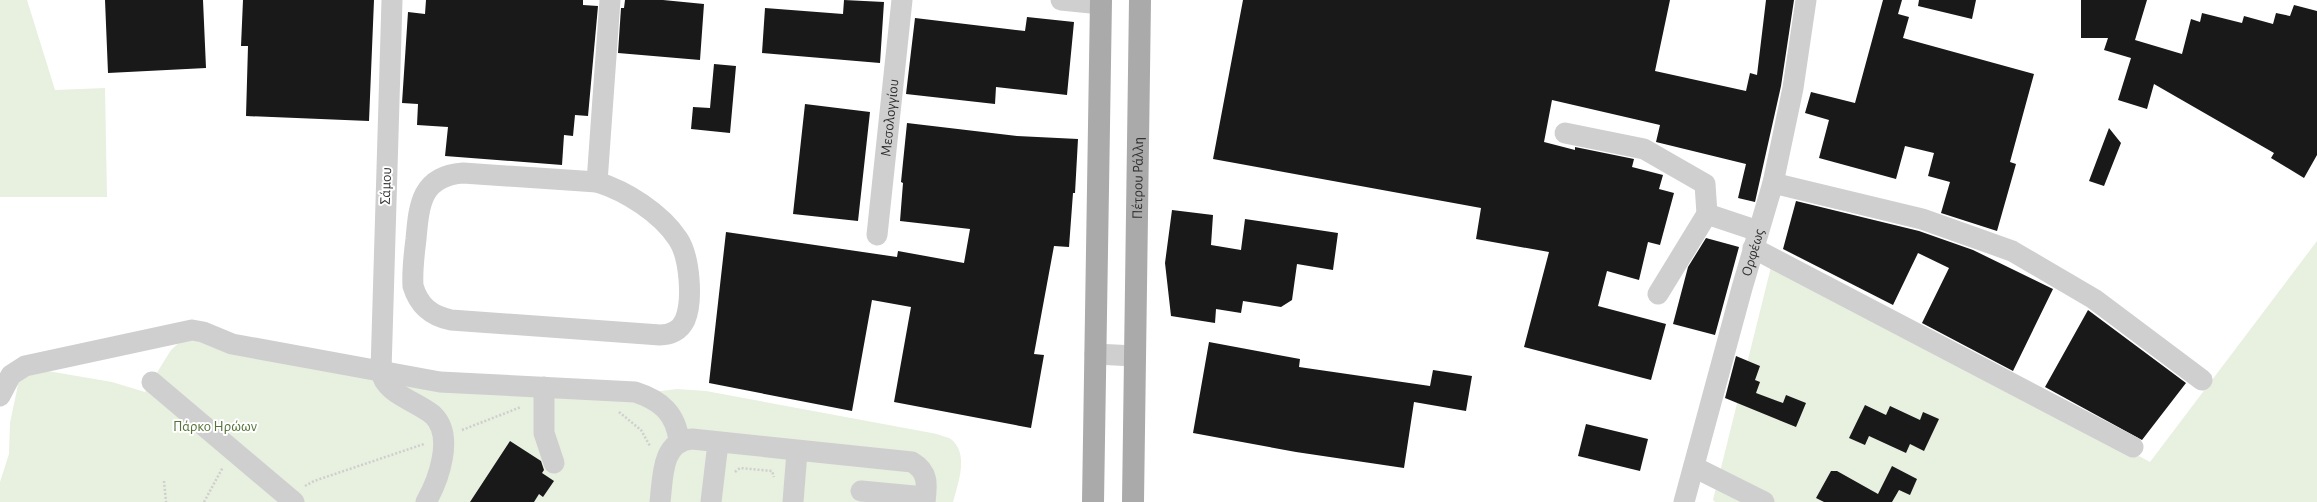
<svg xmlns="http://www.w3.org/2000/svg" width="2317" height="502" viewBox="0 0 2317 502" font-family="'Alegreya Sans',sans-serif">
	<style>
		.green { fill: #e8f0e0 }
		.building { fill: #191919 }
		.lines { fill: none; stroke-linecap: round; stroke-linejoin: round }
		.path { stroke: #cfcfcf; stroke-width: 2.5; stroke-dasharray: 2 2; stroke-linecap: butt }
		.minor { stroke: #cfcfcf; stroke-width: 21 }
		.major { stroke: #aaa; stroke-width: 22 }
		.labels { text-anchor: middle; dominant-baseline: central; stroke-width: 4; stroke-linejoin: round; paint-order: stroke }
		.street-label { font-size: 15px; fill: #323232; stroke: #fff }
		.park-label { font-size: 15px; fill: #56733a; stroke: #fff }
	</style>
	<rect width="100%" height="100%" fill="#fff"/>
	<path class="green" d="M0,0H27L55,90L105,88L107,197H0Z
		M2317,241V502H1715L1713,500L1773,259L2150,462Z
		M199,337L229,350L645,393L677,389L706,391L937,434C941,436 949,437 952,440C969,455 958,483 953,502H0V482L9,454L10,423L19,380L36,369L112,382L145,392L171,350L184,338Z"/>
	<path class="building" d="M105,0H203L206,68L108,73Z
		M243,0H374L369,121L246,116L248,46H241Z
		M426,0H583V5L598,6L588,116L575,115L573,136L564,135L562,165L445,156L448,127L417,125L418,104L402,103L408,12L425,14Z
		M625,0H663L704,4L700,60L618,53L621,8H624Z
		M844,0L884,2L880,63L762,53L765,8L843,14Z
		M1243,0H1670L1655,71L1746,91L1750,73L1757,75L1766,0H1794L1781,86L1755,202L1738,198L1746,164L1656,142L1660,125L1552,100L1544,142L1575,150V147L1634,159L1632,167L1663,175L1659,189L1674,193L1660,245L1648,242L1639,280L1607,271L1598,306L1666,324L1651,380L1524,347L1549,252L1476,239L1481,208L1213,159Z
		M1883,0H1902L1898,14L1909,17L1903,38L2034,74L2010,162L2016,164L1997,231L1941,213L1950,182L1928,176L1934,153L1905,146L1896,179L1819,158L1829,120L1805,113L1811,92L1855,103Z
		M1919,0H1976L1972,19L1918,6Z
		M2081,0H2147L2135,40L2182,54L2191,19L2200,22L2202,13L2242,23L2244,16L2273,24L2276,13L2290,16L2294,5L2317,11V155L2304,178L2271,158L2274,153L2154,84L2147,109L2118,100L2131,58L2104,50L2108,38H2081Z
		M1027,17L1074,22L1067,95L996,87L995,104L906,94L915,18L1025,31Z
		M714,64L736,66L730,133L691,129L693,107L710,108Z
		M805,104L870,112L858,221L793,214Z
		M907,123L1017,136L1078,139L1075,193H1073L1069,247L1054,246L1034,354L1044,355L1031,428L894,402L911,307L872,300L852,411L709,383L726,232L897,257L898,251L964,263L970,229L900,221L903,183L901,182Z
		M2109,128L2121,143L2104,186L2089,181Z
		M1796,201L1919,231L1973,250L2053,289L2013,371L1922,323L1949,268L1918,253L1893,305L1783,249Z
		M1172,210L1213,215L1211,245L1241,250L1245,219L1338,233L1333,270L1297,264L1292,300L1281,307L1243,301L1241,313L1216,309L1215,323L1171,316L1165,263Z
		M1706,238L1739,247L1715,335L1673,324L1688,267Z
		M2088,310L2186,383L2142,440L2045,387Z
		M1209,342L1300,359L1299,367L1430,386L1433,370L1472,376L1466,411L1414,402L1404,468L1296,452L1193,433Z
		M1736,356L1760,366L1755,380L1760,382L1756,393L1783,403L1786,395L1806,403L1796,427L1725,398Z
		M1865,405L1886,415L1890,406L1920,420L1923,412L1939,419L1924,451L1910,444L1906,453L1869,436L1865,445L1849,438Z
		M1586,424L1648,439L1640,471L1578,456Z
		M510,441L541,461L544,470L542,473L554,481L543,497L539,494L534,502H470Z
		M1892,466L1917,479L1910,495L1899,490L1892,502H1824L1816,498L1831,471H1837L1878,494Z"/>
	<g class="lines">
		<path class="path" d="M619,412L641,430L650,446
			M462,430L521,407
			M735,472L740,468L772,471L774,477
			M164,481L166,502
			M305,486L314,481L424,444
			M204,502L223,467"/>
		<g class="minor">
			<path d="M392,0L381,371C384,394 417,401 433,415C455,436 438,481 426,502"/>
			<path d="M1061,0L1101,4"/>
			<path d="M1565,133L1644,149L1705,184L1707,214L1758,231"/>
			<path d="M463,173L597,182C626,191 661,213 678,239C690,257 693,301 685,320C680,331 670,335 660,335L451,320C431,316 419,306 413,286C412,270 414,255 416,239C419,205 421,176 463,173Z"/>
			<path d="M597,182L610,0"/>
			<path d="M1773,183L1922,219L2012,251L2094,299L2202,380"/>
			<path id="s1" d="M877,235L902,0"/>
			<path d="M1753,248L2133,447"/>
			<path d="M1658,294L1707,214"/>
			<path d="M1095,354L1135,356"/>
			<path d="M152,382L294,502"/>
			<path d="M544,387V433L554,463"/>
			<path d="M0,396L11,375L25,366L192,330L203,332L232,344L440,382L635,392C660,400 676,413 679,441"/>
			<path d="M1694,467L1764,502"/>
			<path d="M861,491L925,497"/>
			<path d="M660,502C663,478 661,441 692,439L912,462C929,472 927,485 925,502"/>
			<path d="M711,502L718,443"/>
			<path d="M793,502L797,452"/>
			<path id="s2" d="M1684,502L1742,288L1773,183L1793,88L1806,0"/>
		</g>
		<g class="major">
			<path d="M1093,502L1101,0"/>
			<path id="s3" d="M1133,502L1140,0"/>
		</g>
	</g>
	<g class="labels">
		<g class="street-label">
			<text stroke="none"><textPath href="#s1" startOffset="118">Μεσολογγίου</textPath></text>
			<text stroke="none"><textPath href="#s3" startOffset="324">Πέτρου Ράλλη</textPath></text>
			<text transform="translate(386 186) rotate(-88)">Σάμου</text>
			<text stroke="none"><textPath href="#s2" startOffset="259">Ορφέως</textPath></text>
		</g>
		<g class="park-label">
			<text x="215" y="426">Πάρκο Ηρώων</text>
		</g>
	</g>
</svg>
